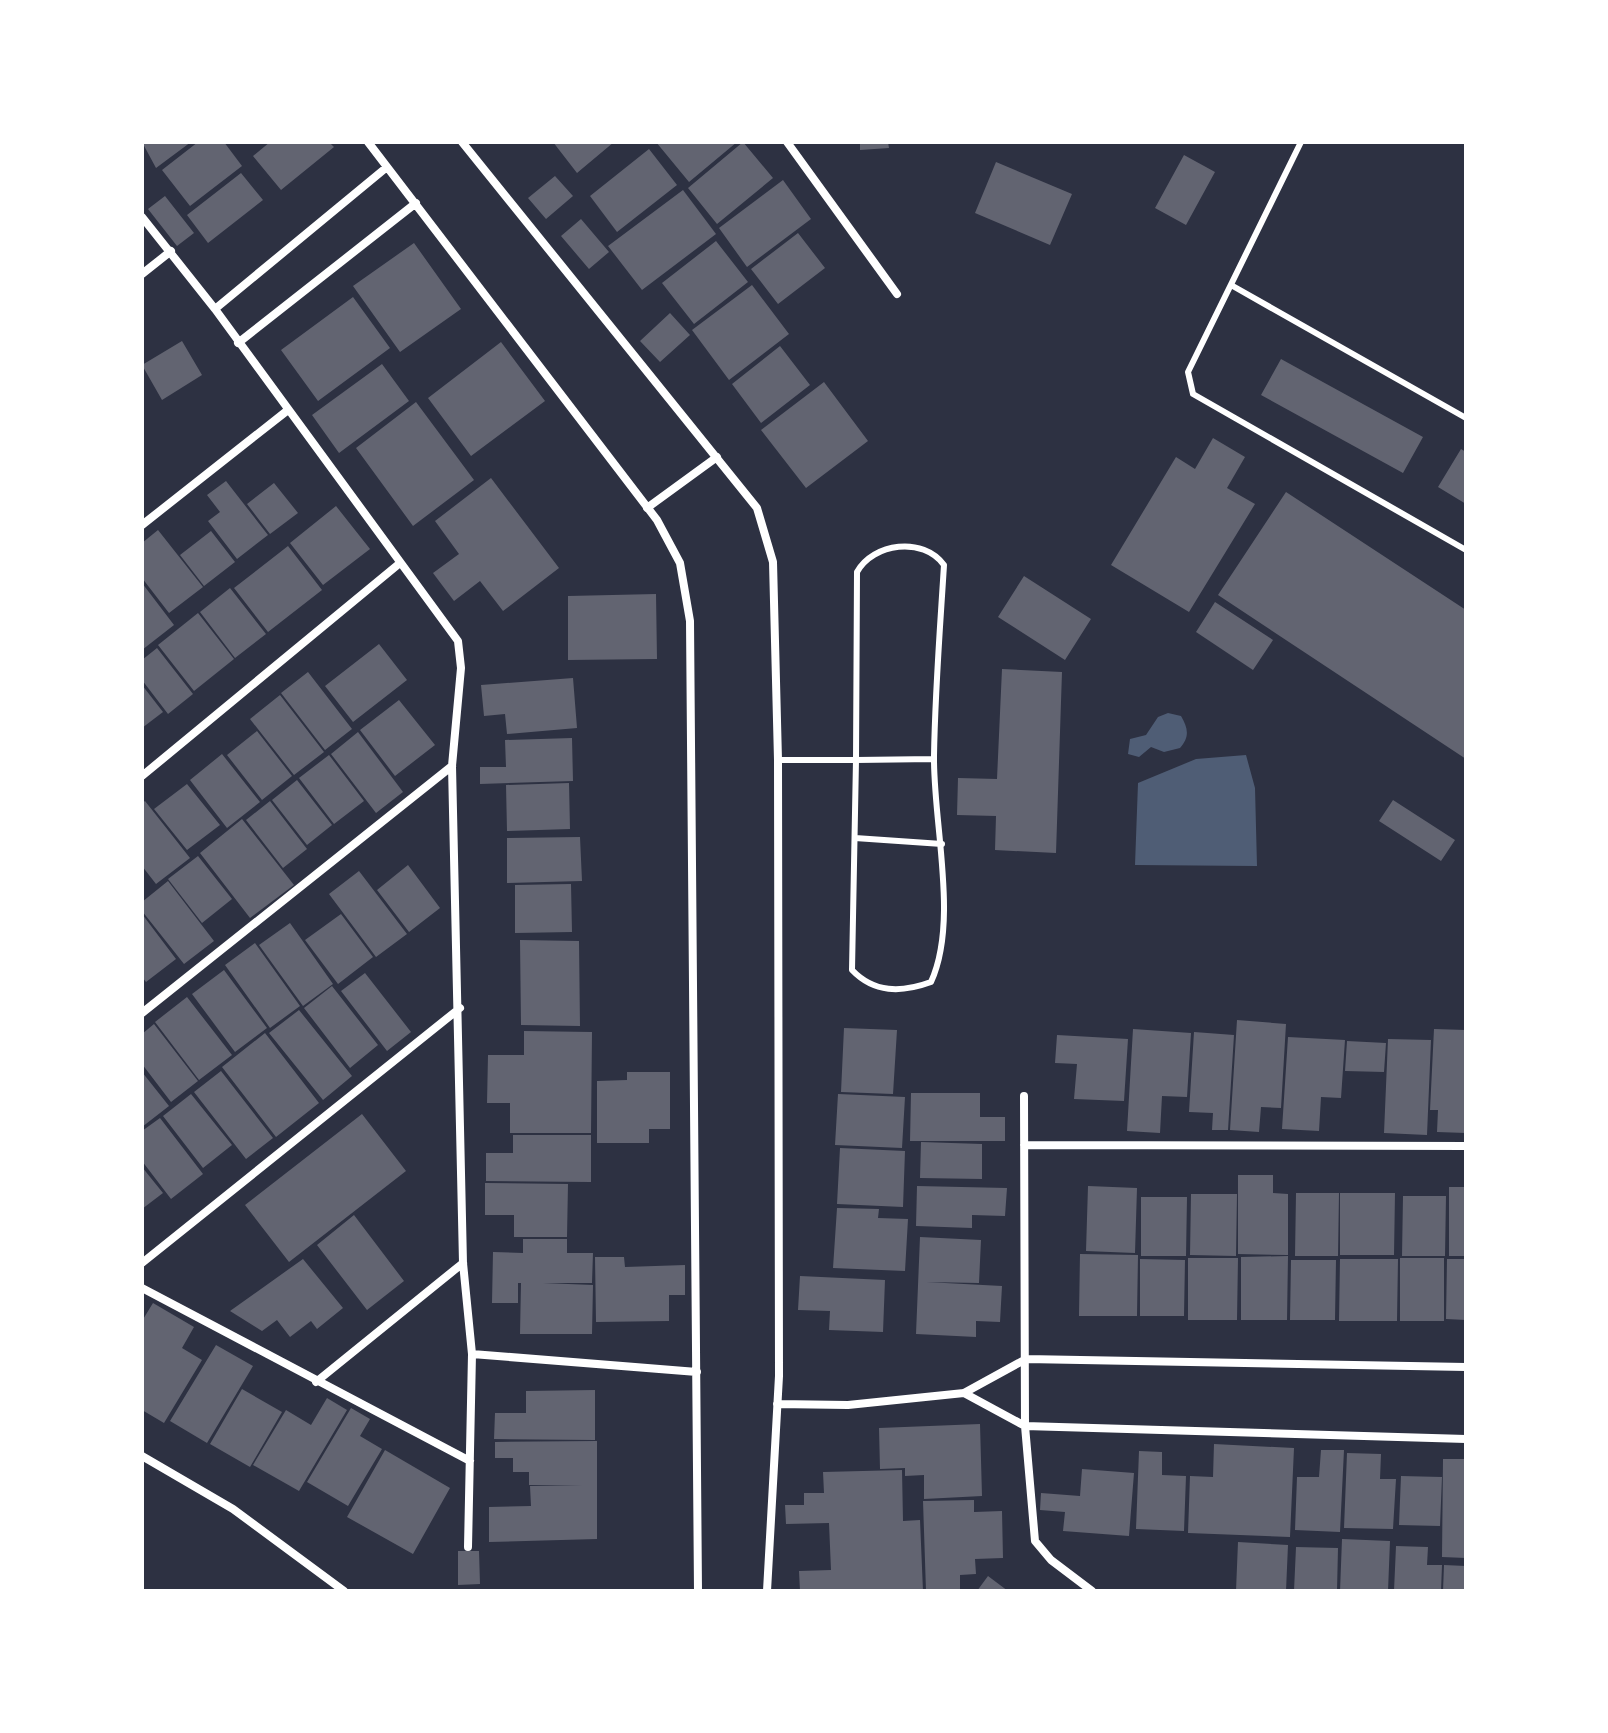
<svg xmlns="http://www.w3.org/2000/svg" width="1608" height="1733" viewBox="0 0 1608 1733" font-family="'Open Sans',sans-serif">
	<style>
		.water { fill: #4f5d75 }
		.building { fill: #626471 }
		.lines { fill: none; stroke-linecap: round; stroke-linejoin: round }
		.service { stroke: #fff; stroke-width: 6 }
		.minor { stroke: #fff; stroke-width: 8 }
	</style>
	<rect width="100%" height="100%" fill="#2d3142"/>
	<path class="water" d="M1168,713L1181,716C1188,728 1190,737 1180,748L1164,752L1151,747L1139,757L1128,754L1130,739L1146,735L1158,717Z
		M1246,755L1255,788L1257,866L1135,865L1138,783L1196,759Z"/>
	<path class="building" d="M142,142H191L156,168Z
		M198,142H224L242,166L190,206L162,170Z
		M270,142H329L334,147L281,190L253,156Z
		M553,142H614L577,173Z
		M656,142H737L689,182Z
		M743,142L773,178L717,224L688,188Z
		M860,142H888L889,148L860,150Z
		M649,149L677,185L617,232L590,196Z
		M1184,155L1215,172L1186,225L1155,208Z
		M996,162L1072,194L1050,245L975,213Z
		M241,173L263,200L208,243L187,215Z
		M555,176L573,196L546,219L528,198Z
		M783,180L811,219L747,267L719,228Z
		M683,190L716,234L642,290L608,246Z
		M165,196L194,233L177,246L148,209Z
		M581,219L609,252L589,269L561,236Z
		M798,233L825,268L778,304L751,269Z
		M716,241L748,282L694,324L662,283Z
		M414,243L461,309L400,352L353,286Z
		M752,285L789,334L729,380L692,330Z
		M353,297L390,348L318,401L281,350Z
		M670,313L690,335L660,362L640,341Z
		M182,341L202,375L162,400L142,365Z
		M501,342L545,401L471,456L428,398Z
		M780,346L810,385L761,423L732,384Z
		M1281,359L1423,437L1403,473L1261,395Z
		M382,364L409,401L339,453L312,415Z
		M824,382L868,441L806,488L761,430Z
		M416,402L474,480L413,526L356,448Z
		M1213,438L1245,457L1227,488L1255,504L1189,612L1111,565L1176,457L1195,469Z
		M1461,449L1466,452V504L1438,487Z
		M491,478L559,568L503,611L480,581L454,601L433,573L459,554L435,521Z
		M226,481L268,535L237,559L208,521L220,512L207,495Z
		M274,483L298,513L270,534L247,504Z
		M1286,492L1466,610V759L1218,595Z
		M336,506L370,549L323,585L290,543Z
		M158,530L203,587L169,613L142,578V543Z
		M211,531L235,562L204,586L180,555Z
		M288,546L322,590L268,632L234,588Z
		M1024,576L1091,619L1065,660L998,617Z
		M142,583L174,625L142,650Z
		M230,588L266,634L235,658L200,612Z
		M656,594L657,659L568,660V596Z
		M1215,602L1273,640L1253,670L1196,632Z
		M198,613L234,659L194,691L158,645Z
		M379,644L407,680L353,722L325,686Z
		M157,648L193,694L168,714L142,680V660Z
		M1002,669L1062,672L1056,853L995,850L996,816L957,815L958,778L997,779Z
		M308,672L352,729L325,750L281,693Z
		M573,678L577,728L507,734L505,714L484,716L481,685Z
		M142,685L163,712L142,728Z
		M280,695L324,752L294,775L250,719Z
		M399,700L435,745L395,776L360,730Z
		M257,731L292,776L262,800L227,755Z
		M358,732L403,792L376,813L331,754Z
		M572,738L573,781L480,784V767H506L505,740Z
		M222,754L260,802L227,828L190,780Z
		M329,755L364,801L334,824L299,778Z
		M297,780L332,825L307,845L272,800Z
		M569,783L570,829L507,831L506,785Z
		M187,784L220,825L187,850L154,809Z
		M1393,800L1455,840L1441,861L1379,821Z
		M145,801L190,858L156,884L142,866V803Z
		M270,801L307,849L283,868L246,820Z
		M242,819L294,885L250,918L200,853Z
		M580,837L582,881L507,883V838Z
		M198,856L232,899L202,923L168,879Z
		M408,865L440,908L409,932L377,890Z
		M359,871L407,934L376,957L329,894Z
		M168,881L214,941L184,964L142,911V902Z
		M571,884L572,932L515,933V885Z
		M142,914L176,959L146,982L142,977Z
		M341,914L373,957L338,984L305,940Z
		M290,923L333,984L303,1006L259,945Z
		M520,940L579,941L580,1026L521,1025Z
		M255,943L300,1006L270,1028L225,965Z
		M224,970L267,1028L235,1052L192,994Z
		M365,973L411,1032L387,1051L341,991Z
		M332,986L378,1045L350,1068L304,1008Z
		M187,997L232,1055L199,1080L155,1022Z
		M299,1010L352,1076L323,1100L269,1033Z
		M1237,1020L1286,1024L1281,1108L1261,1107L1259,1132L1230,1130Z
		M154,1024L198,1081L171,1102L142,1064V1034Z
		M844,1028L897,1030L893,1094L841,1092Z
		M1133,1029L1191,1033L1187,1097L1162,1096L1160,1133L1127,1131Z
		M1434,1029L1466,1030V1133L1437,1132L1438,1110H1430Z
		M524,1031L592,1032L591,1133H510V1103H487L488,1055H524Z
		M1194,1032L1234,1035L1228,1130H1212L1213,1113L1189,1112Z
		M265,1033L319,1103L276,1137L222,1067Z
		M1057,1035L1128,1039L1124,1101L1074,1099L1077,1064L1055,1063Z
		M1288,1037L1345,1040L1341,1098L1321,1097L1319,1131L1282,1129Z
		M1388,1039L1431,1040L1427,1135L1384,1133Z
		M1347,1041L1386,1043L1384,1072L1345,1071Z
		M221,1071L273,1138L246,1159L194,1092Z
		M142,1072L169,1106L142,1127Z
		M627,1072H670V1129H649V1143H597V1081L627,1080Z
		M911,1093H980V1117H1005V1141H910Z
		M191,1094L232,1145L203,1168L163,1116Z
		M838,1094L905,1097L902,1148L835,1145Z
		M362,1114L406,1171L289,1262L245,1205Z
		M160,1118L203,1174L171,1199L142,1161V1131Z
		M513,1135H591V1182L486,1181V1153H513Z
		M921,1142L982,1144V1179L920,1178Z
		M840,1148L905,1151L903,1207L837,1204Z
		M142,1167L163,1193L142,1209Z
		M1238,1175H1273V1193L1288,1194V1255L1238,1254Z
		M485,1183L568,1184L567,1237H514V1215H485Z
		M917,1186L1007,1188L1005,1216L972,1215V1228L916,1226Z
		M1088,1186L1137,1188L1135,1253L1086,1251Z
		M1449,1187H1466V1256H1449Z
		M1296,1193H1339L1338,1256H1295Z
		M1340,1193H1395L1394,1255H1340Z
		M1191,1194H1237L1236,1256L1190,1255Z
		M1403,1196H1446L1445,1256H1402Z
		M1141,1197H1187L1186,1256H1141Z
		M837,1208L879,1209L878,1218L908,1219L905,1271L833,1268Z
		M354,1215L404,1281L367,1310L317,1245Z
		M920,1237L981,1240L979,1283L926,1282L1002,1286L1000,1322L976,1321V1337L916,1334Z
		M523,1239H567V1253H593L592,1283H543L593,1285L592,1334H520L521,1283H518V1303H492L493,1252L523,1253Z
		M1080,1254L1138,1255L1137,1316H1079Z
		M1288,1256L1287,1320H1241V1257Z
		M595,1257H624L625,1267L685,1265V1295H669V1321L596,1322Z
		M1188,1258H1238L1237,1320H1188Z
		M1400,1258H1444V1321H1400Z
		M303,1259L343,1308L317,1329L311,1321L290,1337L277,1320L262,1331L230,1311Z
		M1140,1259L1185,1260L1184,1316H1140Z
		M1340,1259H1398L1397,1321H1339Z
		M1447,1259H1466V1320L1446,1319Z
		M1291,1260H1336L1335,1320H1290Z
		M800,1276L885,1280L883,1332L829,1330L830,1311L798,1310Z
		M153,1303L194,1327L182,1348L202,1360L164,1423L142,1410V1321Z
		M216,1345L253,1366L207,1443L170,1421Z
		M242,1389L282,1412L250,1467L210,1444Z
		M595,1390V1440L494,1439L495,1413H526V1391Z
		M327,1398L347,1410L299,1491L253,1465L286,1410L311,1425Z
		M351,1408L370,1419L360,1436L382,1449L348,1506L307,1482Z
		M980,1424L982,1496L924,1499V1475L905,1476V1468L880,1469L879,1428Z
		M597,1441V1539L489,1542V1507L531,1506L530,1486L582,1485H529V1472H513V1458H495V1442Z
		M1214,1444L1294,1448L1290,1537L1188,1533L1190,1476L1213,1477Z
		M385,1450L450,1488L413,1554L347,1517Z
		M1321,1450H1344L1340,1532L1295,1530L1297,1477H1319Z
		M1139,1451L1162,1452V1475L1186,1476L1184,1531L1136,1529Z
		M1347,1453L1381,1454L1380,1479H1396L1393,1529L1344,1528Z
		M1443,1459H1466V1558L1442,1557Z
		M1082,1469L1134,1473L1129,1536L1063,1531L1065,1512L1040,1510L1041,1493L1080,1496Z
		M902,1470L903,1521L920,1520L923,1591H800L799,1571L831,1570L829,1523L786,1524L785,1505H804V1493H824L823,1472Z
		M1401,1476L1442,1477L1440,1526L1399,1525Z
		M974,1500V1512L1002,1511L1003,1558L975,1559L976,1574L960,1575V1590L926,1591L923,1501Z
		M1342,1539L1390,1541L1388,1591H1340Z
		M1238,1542L1288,1545L1286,1591H1236Z
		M1396,1546L1428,1547L1427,1565H1442L1441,1591H1394Z
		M1296,1547L1338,1548L1337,1591H1294Z
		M458,1551H479L480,1584L458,1585Z
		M1444,1565L1466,1566V1591H1443Z
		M988,1576L1008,1591H977Z"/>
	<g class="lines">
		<path class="service" d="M1301,142L1188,372L1193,394L1466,550
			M1231,285L1466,418
			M778,760H856L857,572C873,543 923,536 944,565C940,629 935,692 934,756C933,823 959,921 931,982C901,993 874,993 852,970L856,760L934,759
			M855,838L942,844"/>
		<path class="minor" d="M368,142L657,520L680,563L690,621L698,1591
			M462,142L757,508L773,562L778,760L779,1376L767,1591
			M787,142L897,294
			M142,217L215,309L458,641L461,668L452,766L463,1263L472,1354L468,1547
			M142,274L171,251
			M215,309L387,167
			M238,343L416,203
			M647,508L717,457
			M142,525L288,410
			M142,776L400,563
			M142,1013L452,766
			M1024,1096L1025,1426L1035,1541L1051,1560L1092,1591
			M1024,1145L1466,1146
			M142,1263L460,1008
			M142,1288L470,1461
			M472,1354L697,1372
			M316,1382L463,1263
			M964,1393L1025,1426L1466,1439
			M777,1404L848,1405L964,1393L1026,1359L1466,1367
			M142,1456L233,1509L344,1591"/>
	</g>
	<rect width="1608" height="1733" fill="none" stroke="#ffffff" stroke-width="288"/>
</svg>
